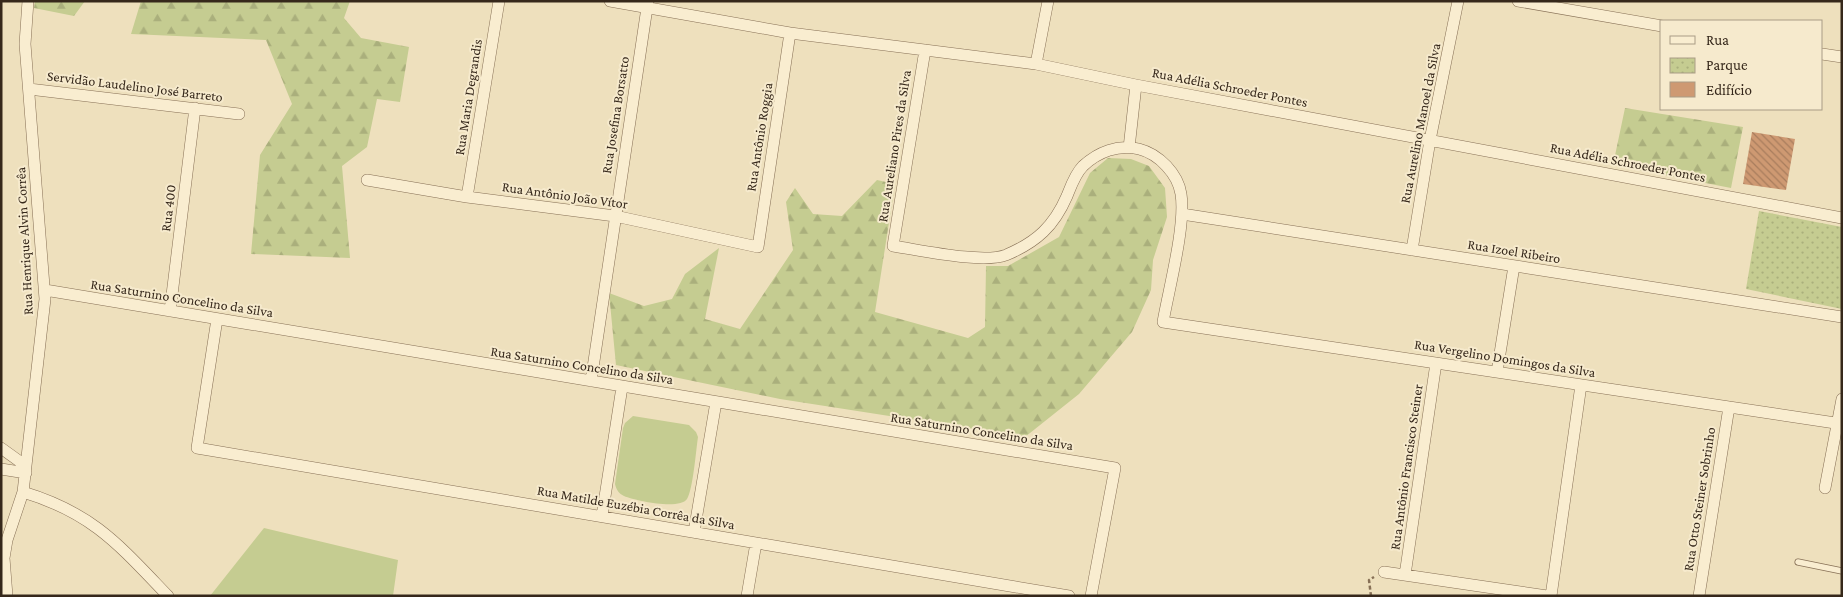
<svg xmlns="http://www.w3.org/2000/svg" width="1843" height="597" viewBox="0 0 1843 597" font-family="'Crimson Pro',serif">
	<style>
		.grass { fill: #c5cc91 }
		.forest { fill: url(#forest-firs) }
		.park { fill: url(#park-dots) }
		.building { fill: url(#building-back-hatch) }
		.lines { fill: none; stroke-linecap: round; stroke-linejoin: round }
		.lane-casing { stroke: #877056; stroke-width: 7 }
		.street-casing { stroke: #877056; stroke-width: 12 }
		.path { stroke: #877056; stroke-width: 2.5; stroke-dasharray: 4 2.5; stroke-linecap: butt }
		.lane { stroke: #f9edd0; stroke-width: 5.5 }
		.street { stroke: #f9edd0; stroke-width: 11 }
		.labels { text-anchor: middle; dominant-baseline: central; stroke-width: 4; stroke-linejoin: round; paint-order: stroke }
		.street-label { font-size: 14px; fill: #36281b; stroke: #f6eacd }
	</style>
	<defs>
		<pattern id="forest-firs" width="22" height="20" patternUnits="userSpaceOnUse" patternTransform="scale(1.25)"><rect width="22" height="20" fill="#c5cc91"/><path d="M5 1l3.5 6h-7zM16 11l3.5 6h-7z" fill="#aaaf7c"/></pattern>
		<pattern id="park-dots" width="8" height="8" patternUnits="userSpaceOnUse" patternTransform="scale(1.25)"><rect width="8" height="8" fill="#c5cc91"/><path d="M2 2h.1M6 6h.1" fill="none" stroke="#aaaf7c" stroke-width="1.8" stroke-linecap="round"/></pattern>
		<pattern id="building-back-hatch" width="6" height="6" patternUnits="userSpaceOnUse" patternTransform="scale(1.25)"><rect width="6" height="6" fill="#ce9972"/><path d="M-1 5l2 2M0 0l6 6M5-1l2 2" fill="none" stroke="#a87d5d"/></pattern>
	</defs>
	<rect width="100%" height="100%" fill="#eee0bd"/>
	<path class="grass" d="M633,416L689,425L696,432L698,437C696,450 693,490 687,499C680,510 636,501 624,496C619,494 616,489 615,484L623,428L625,423Z
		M264,528L398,560L393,596H210Z"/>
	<path class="forest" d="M35,1H85L74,16L34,8Z
		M141,1H350L344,18L361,38L409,47L400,102L377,99L367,147L342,166L350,258L251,254L260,155L292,104L266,40L131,34Z
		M1625,108L1743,127L1731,188L1613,165Z
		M1108,158L1131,159L1149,166L1165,188L1167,217L1153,260L1151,290L1132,332L1079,394L1025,437L780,399L616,365L609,293L644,306L672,299L685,274L719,248L705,319L740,329L793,250L786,202L795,188L813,214L842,216L877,180L895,184L875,312L968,338L985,327L986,266H1008L1059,237L1090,173Z"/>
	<path class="park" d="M1759,211L1842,227V309L1746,289Z"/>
	<path class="building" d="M1752,132L1795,139L1786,190L1743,184Z"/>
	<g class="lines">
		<defs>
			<path id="lane" d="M1798,562L1842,571"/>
			<path id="street" d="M610,1L790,33L1036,64L1136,85L1842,218
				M1518,1L1662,26
				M925,50L893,246C920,250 983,264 1006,255C1037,242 1054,226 1067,196C1071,186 1075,174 1083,166C1098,152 1118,144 1139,149C1159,154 1178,174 1181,194C1186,225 1169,288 1163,322L1842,424
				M1822,54L1842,57
				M1036,64L1048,1
				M29,89L239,114
				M1129,148L1136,85
				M367,180L467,197L615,216L758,247L790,33
				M467,197L499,1
				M1182,214L1842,317
				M1412,250L1430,140L1458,1
				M45,290L1115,468L1091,596
				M170,311L195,108
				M217,319L197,448L1069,596
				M1497,372L1514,266
				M591,381L648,1
				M1,448L26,466
				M1,469L26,473
				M1825,488L1842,399
				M23,492C93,513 119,545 168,596
				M602,516L622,387
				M694,532L716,402
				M1384,572L1547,596
				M1405,575L1436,363
				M7,596L4,558L7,540L23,492L45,299L25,44L28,1
				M747,596L756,543
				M1551,596L1581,385
				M1699,596L1729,407"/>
		</defs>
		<use href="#lane" class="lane-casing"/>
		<use href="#street" class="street-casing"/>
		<path class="path" d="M1371,596L1369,580L1374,577"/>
		<use href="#lane" class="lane"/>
		<use href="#street" class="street"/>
	</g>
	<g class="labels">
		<g class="street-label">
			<text transform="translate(135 86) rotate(7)">Servidão Laudelino José Barreto</text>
			<text transform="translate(1230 87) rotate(11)">Rua Adélia Schroeder Pontes</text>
			<text transform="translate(468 97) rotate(-81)">Rua Maria Degrandis</text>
			<text transform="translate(615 115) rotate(-81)">Rua Josefina Borsatto</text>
			<text transform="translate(1420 123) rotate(-79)">Rua Aurelino Manoel da Silva</text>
			<text transform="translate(759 137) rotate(-81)">Rua Antônio Roggia</text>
			<text transform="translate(894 146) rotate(-81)">Rua Aureliano Pires da Silva</text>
			<text transform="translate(1628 162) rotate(11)">Rua Adélia Schroeder Pontes</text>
			<text transform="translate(565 195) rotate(8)">Rua Antônio João Vítor</text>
			<text transform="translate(168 208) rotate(-83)">Rua 400</text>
			<text transform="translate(24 241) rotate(-93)">Rua Henrique Alvin Corrêa</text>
			<text transform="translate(1514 251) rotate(9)">Rua Izoel Ribeiro</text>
			<text transform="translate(182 298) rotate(9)">Rua Saturnino Concelino da Silva</text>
			<text transform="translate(1505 358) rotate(9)">Rua Vergelino Domingos da Silva</text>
			<text transform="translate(582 365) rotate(9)">Rua Saturnino Concelino da Silva</text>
			<text transform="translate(982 431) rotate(9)">Rua Saturnino Concelino da Silva</text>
			<text transform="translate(1406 467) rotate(-82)">Rua Antônio Francisco Steiner</text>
			<text transform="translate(1699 499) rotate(-81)">Rua Otto Steiner Sobrinho</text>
			<text transform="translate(636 507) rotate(10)">Rua Matilde Euzébia Corrêa da Silva</text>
		</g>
	</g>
	<rect width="1843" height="597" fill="none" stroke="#36281b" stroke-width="5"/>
	<rect x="1660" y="20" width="162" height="90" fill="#f6eacd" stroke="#a99c86"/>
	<rect x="1670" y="36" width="25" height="8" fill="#f9edd0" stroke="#a99c86"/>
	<text x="1706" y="45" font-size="15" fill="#36281b">Rua</text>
	<rect x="1670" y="58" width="25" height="15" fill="url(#park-dots)" stroke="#a99c86"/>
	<text x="1706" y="70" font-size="15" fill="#36281b">Parque</text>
	<rect x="1670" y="82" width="25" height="15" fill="#ce9972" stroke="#a99c86"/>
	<text x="1706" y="95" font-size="15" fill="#36281b">Edifício</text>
</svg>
